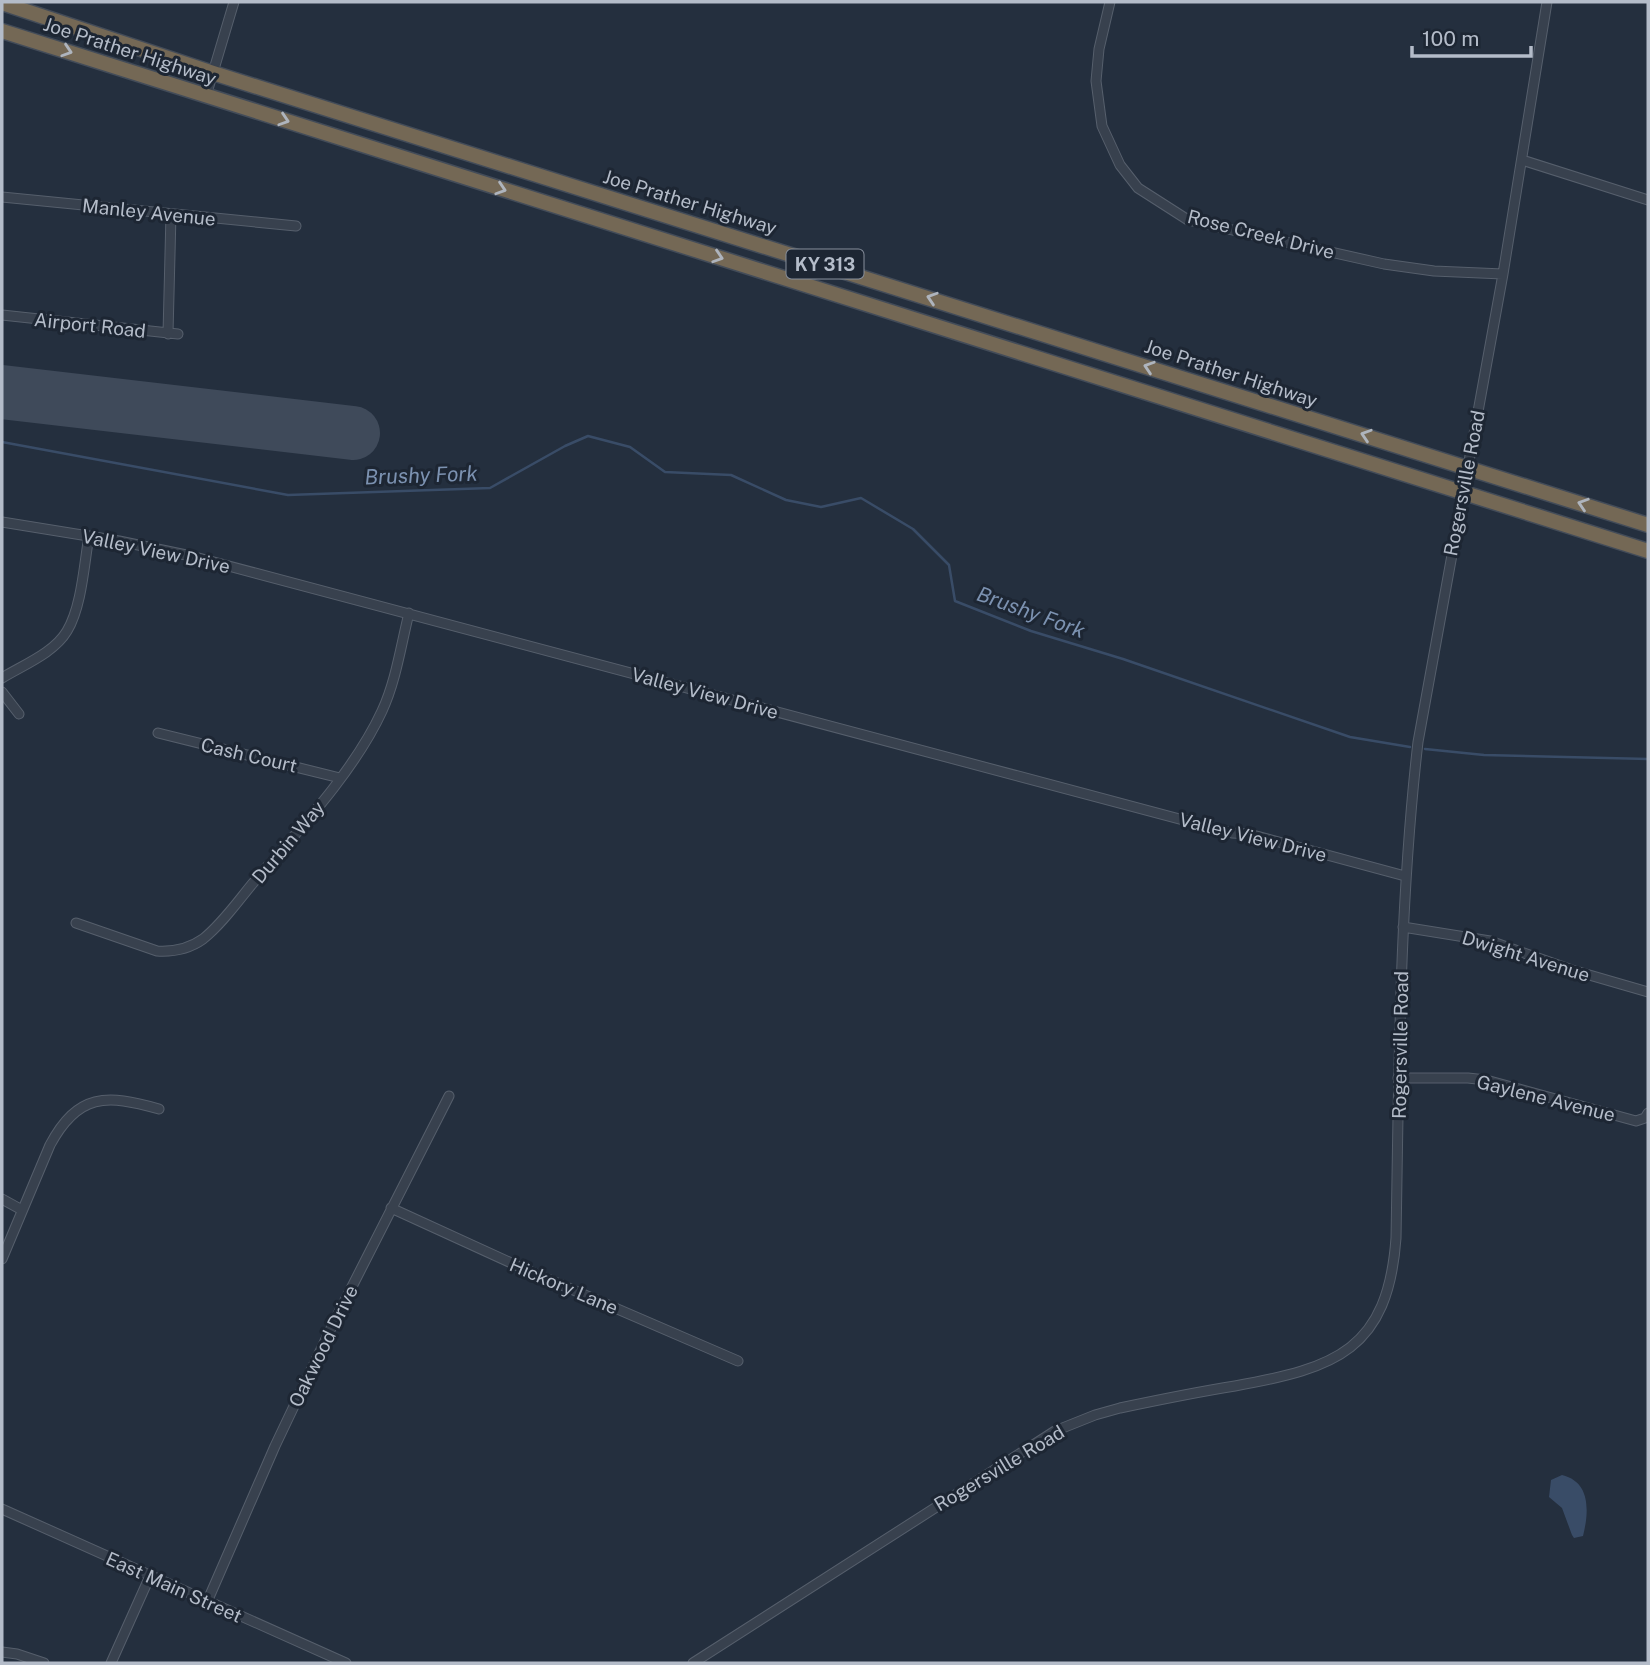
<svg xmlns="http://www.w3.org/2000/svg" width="1650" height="1665" viewBox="0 0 1650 1665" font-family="'Public Sans',sans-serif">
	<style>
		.water { fill: #394c67 }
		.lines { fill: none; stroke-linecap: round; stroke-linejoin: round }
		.stream { stroke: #394c67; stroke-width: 2.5 }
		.runway { stroke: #3f4a5a; stroke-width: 54 }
		.minor-casing { stroke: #565f6c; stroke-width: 11 }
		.highway-casing { stroke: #434c59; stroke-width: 17 }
		.minor { stroke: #38414e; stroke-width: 9 }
		.highway { stroke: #746855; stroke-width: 14 }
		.oneway { stroke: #aeb4bd }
		.labels { text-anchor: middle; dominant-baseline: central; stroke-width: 6; stroke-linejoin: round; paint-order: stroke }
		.shield { fill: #1d2633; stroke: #878f9c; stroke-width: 2 }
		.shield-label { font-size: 18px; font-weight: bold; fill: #b4bcc9 }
		.street-label { font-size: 19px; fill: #b4bcc9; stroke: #1d2633 }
		.water-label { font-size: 21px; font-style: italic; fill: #7c92b1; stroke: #1d2633 }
	</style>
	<rect width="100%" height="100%" fill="#242f3e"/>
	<path class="water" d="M1562,1475C1591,1482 1589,1512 1583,1536L1574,1538L1572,1535L1562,1508L1549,1497L1551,1480Z"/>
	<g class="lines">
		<path class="stream" d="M2,442L288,495L490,488L565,446L588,436L630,447L665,472L731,475L786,500L821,507L861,498L913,529L949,565L955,601L1031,631L1123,659L1350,737L1410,747
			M1425,749L1484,755L1648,759"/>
		<path class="runway" d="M2,392L353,433"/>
		<defs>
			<path id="minor" d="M1110,2L1099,49L1096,81L1102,126L1120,165L1138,188L1188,220L1384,264L1434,271L1503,274
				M206,96L234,2
				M1522,160L1648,200
				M2,197L296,226
				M2,315L178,334
				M168,334L171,214
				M2,522L119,541L191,556L1232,833L1249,834L1405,876
				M2,678C23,665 54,653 67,631C82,606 84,564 89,536
				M2,692L19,714
				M158,733L340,778
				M76,923L157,951C174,952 189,949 203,939C222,924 238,901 253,883C297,832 354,772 382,711C396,681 401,645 409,613
				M1403,927L1490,941L1572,970L1648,992
				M1398,1078H1468L1486,1080L1636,1121L1645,1118L1648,1113
				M2,1199L22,1210
				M391,1208L520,1267L738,1361
				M2,1259L50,1145C78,1093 106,1094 159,1109
				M2,1509L346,1663
				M207,1602L275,1446L334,1322L449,1096
				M2,1652L17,1654L44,1663
				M111,1663L150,1576
				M693,1663L1055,1431L1095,1415L1120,1408C1158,1400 1197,1392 1235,1386C1336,1368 1388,1350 1396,1238C1399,1072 1399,907 1418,742L1503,274L1547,2"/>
			<path id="highway" d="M2,3L213,73L1648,525
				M2,31L1648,551"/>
		</defs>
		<use href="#minor" class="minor-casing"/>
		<use href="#highway" class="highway-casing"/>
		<use href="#minor" class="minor"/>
		<use href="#highway" class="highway"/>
	</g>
	<defs><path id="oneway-chevron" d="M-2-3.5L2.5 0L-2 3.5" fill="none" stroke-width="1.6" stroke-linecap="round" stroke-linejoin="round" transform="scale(1.75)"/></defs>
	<g class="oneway">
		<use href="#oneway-chevron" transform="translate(67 51) rotate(18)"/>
		<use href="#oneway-chevron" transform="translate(284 120) rotate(18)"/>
		<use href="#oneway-chevron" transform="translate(501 189) rotate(18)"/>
		<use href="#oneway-chevron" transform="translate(718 257) rotate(18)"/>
		<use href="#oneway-chevron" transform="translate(932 298) rotate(-162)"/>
		<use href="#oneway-chevron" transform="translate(1149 367) rotate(-162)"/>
		<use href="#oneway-chevron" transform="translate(1366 435) rotate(-162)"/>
		<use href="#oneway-chevron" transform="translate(1583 504) rotate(-162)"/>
	</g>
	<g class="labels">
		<rect class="shield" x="786.5" y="249.5" width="77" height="29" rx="5"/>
		<g class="shield-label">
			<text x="825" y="264">KY 313</text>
		</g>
		<g class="street-label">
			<text transform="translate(130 51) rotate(18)">Joe Prather Highway</text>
			<text transform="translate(690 202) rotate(17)">Joe Prather Highway</text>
			<text transform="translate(149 212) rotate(6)">Manley Avenue</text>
			<text transform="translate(1261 234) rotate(14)">Rose Creek Drive</text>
			<text transform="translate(90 325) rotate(6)">Airport Road</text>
			<text transform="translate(1231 373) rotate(18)">Joe Prather Highway</text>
			<text transform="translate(1464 483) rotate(-79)">Rogersville Road</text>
			<text transform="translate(156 551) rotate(12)">Valley View Drive</text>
			<text transform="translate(705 693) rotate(15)">Valley View Drive</text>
			<text transform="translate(249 755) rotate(13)">Cash Court</text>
			<text transform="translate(1253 837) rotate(14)">Valley View Drive</text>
			<text transform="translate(288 842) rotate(-50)">Durbin Way</text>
			<text transform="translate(1526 956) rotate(17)">Dwight Avenue</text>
			<text transform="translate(1400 1045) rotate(-89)">Rogersville Road</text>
			<text transform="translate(1546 1098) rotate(14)">Gaylene Avenue</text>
			<text transform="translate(564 1286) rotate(23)">Hickory Lane</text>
			<text transform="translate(323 1346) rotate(-64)">Oakwood Drive</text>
			<text transform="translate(999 1468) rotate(-31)">Rogersville Road</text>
			<text transform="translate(174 1587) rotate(24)">East Main Street</text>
		</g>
		<g class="water-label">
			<text transform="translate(421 475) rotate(-2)">Brushy Fork</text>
			<text transform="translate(1031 612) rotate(20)">Brushy Fork</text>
		</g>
	</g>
	<rect width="1650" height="1665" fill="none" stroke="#b4bcc9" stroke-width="7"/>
	<path d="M1412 46v10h119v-10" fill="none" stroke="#b4bcc9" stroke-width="3.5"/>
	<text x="1422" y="46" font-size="21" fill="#b4bcc9" stroke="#1d2633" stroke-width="5" paint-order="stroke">100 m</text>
</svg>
